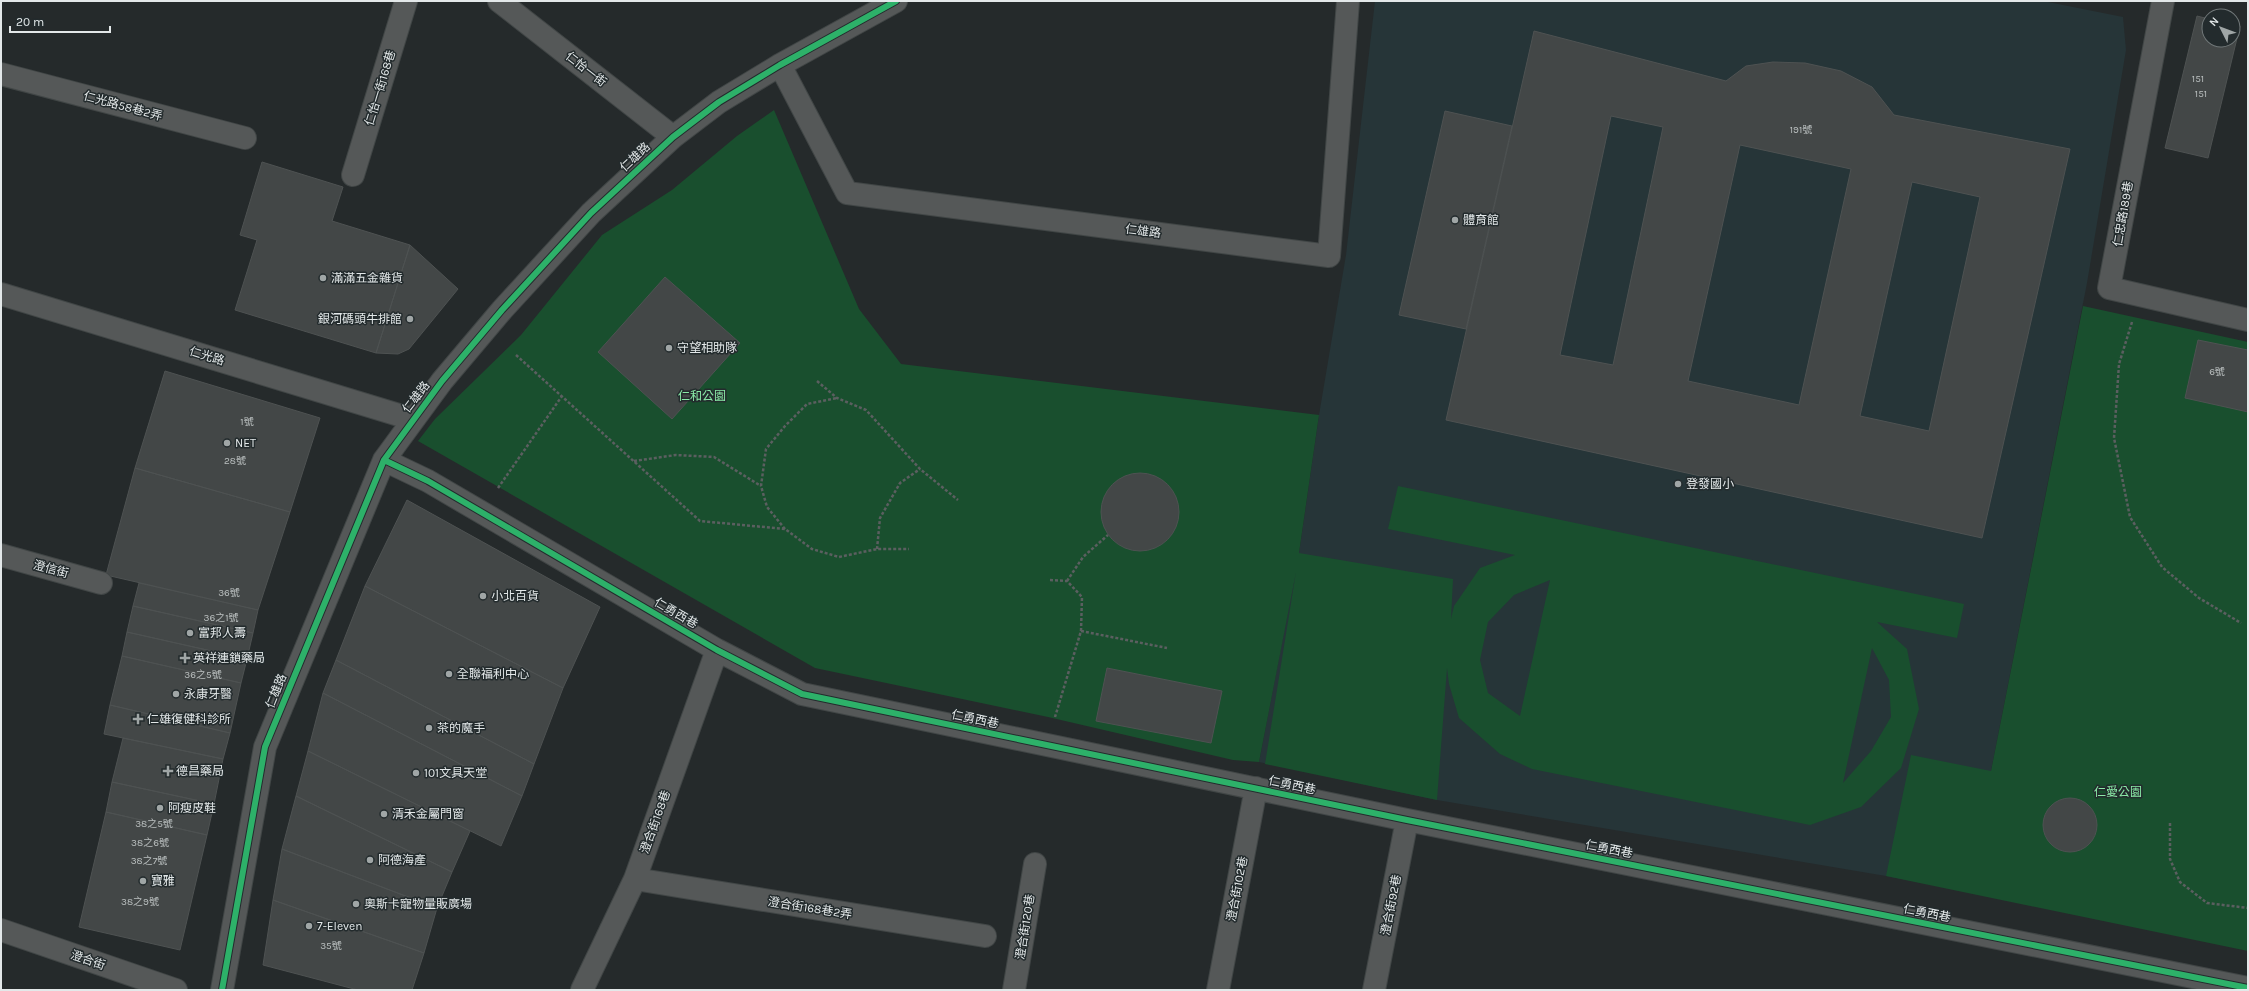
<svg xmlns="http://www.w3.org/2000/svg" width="2249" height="991" viewBox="0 0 2249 991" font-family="Karla,'Noto Sans TC',sans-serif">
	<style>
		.built { fill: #263538 }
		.green { fill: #194f2e; fill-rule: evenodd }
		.building { fill: #434747; stroke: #4e5252; fill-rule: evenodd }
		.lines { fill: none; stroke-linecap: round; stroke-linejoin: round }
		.minor-casing { stroke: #414646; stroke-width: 24 }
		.path { stroke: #5b5f60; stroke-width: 2.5; stroke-dasharray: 3 2; stroke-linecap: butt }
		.minor { stroke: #555858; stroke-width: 22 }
		.cycleway-casing { stroke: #232b2d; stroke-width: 8 }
		.cycleway { stroke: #2db169; stroke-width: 6 }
		.poi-dot { fill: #a0a6a6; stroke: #232b2d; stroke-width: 1.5 }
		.labels { text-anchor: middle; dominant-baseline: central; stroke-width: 3; stroke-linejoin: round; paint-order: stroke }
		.number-label { font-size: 10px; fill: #bbc0c0 }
		.street-label { font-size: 12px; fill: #e3e8e9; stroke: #232b2d }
		.poi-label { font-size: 12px; fill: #e3e8e9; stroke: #232b2d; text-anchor: start }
		.park-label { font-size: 12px; fill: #8aeaa7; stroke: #232b2d }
	</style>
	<rect width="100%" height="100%" fill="#252a2b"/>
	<path class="built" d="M1375,1H2043L2123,17L2126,50L2087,283L1991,771L1959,890L1886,876L1437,800L1259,762L1299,553L1319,415L1346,255Z"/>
	<path class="green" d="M774,110L859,309L901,364L1319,415L1299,553L1453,579L1451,619L1454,606L1480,568L1515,555L1388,529L1398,486L1964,604L1957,638L1877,622L1907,649L1919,709L1901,768L1861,807L1810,825L1532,769L1500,754L1459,718L1449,684L1447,668L1437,800L1265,764L1296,572L1259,762L1233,760L1048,717L815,668L418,441L435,419L521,335L602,235L672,190L737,136ZM1550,580L1520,716L1488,693L1480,660L1488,622L1514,595ZM1872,648L1889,680L1891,717L1871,751L1843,783Z
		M2083,306L2248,342V951L1886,876L1911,755L1991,771Z"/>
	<path class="building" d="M2197,16L2209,19V40H2233V24L2240,26L2208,158L2165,148Z
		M1534,31L1726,81L1746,66L1773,62L1805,63L1841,71L1872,87L1894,115L2070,149L1982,538L1446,420ZM1611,116L1663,127L1613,365L1560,355ZM1740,145L1851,169L1799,405L1688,381ZM1912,182L1980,197L1929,431L1860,416Z
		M1445,111L1512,126L1466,329L1399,315Z
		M262,162L343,187L332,221L410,245L376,353L235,310L257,240L240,235Z
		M410,245L458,289L409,349L398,354L376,353Z
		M665,277L740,343L672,419L598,352Z
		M2198,340L2248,350V412L2185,398Z
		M165,371L320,418L290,512L135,468Z
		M135,468L290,512L258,610L106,575Z
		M1101 512a39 39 0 1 1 78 0a39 39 0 1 1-78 0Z
		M407,500L600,607L563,688L365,586Z
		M139,583L258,610L253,633L133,606Z
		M365,586L563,688L534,764L336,660Z
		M133,606L253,633L247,659L127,632Z
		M127,632L247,659L241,683L122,656Z
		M122,656L241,683L230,733L110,705Z
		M336,660L534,764L522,796L323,693Z
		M1107,668L1222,691L1211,743L1096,721Z
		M323,693L522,796L501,846L308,751Z
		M110,705L230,733L223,759L104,734Z
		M123,738L223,759L214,804L112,782Z
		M308,751L470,831L452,872L296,796Z
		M112,782L214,804L207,835L106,812Z
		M296,796L452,872L437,908L282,849Z
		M2043 825a27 27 0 1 1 54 0a27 27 0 1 1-54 0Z
		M106,812L207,835L180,950L79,927Z
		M282,849L437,908L424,953L273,900Z
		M273,900L424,953L412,990H358L263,965Z"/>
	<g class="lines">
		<defs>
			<path id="minor" d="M499,1L673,137
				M2163,1L2109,288L2248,320
				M780,65L847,193L1329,256L1348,1
				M1,74L245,138
				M353,175L406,1
				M1,294L412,419
				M384,460L428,481L717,650L802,694L1407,820L2248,988
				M1,555L101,583
				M635,879L985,936
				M1,930L176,990
				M222,990L265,747L384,460L442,381L502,310L591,213L673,137L719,102L780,65L896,1
				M582,990L635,879L717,650
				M1014,990L1035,864
				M1218,990L1256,788
				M1374,990L1407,820"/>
		</defs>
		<use href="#minor" class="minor-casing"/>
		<path class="path" d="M2132,322L2119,364L2114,438L2130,517L2162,567L2199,598L2241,623
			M516,355L700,521L785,529L812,549L839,557L877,549H909
			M817,381L837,398L866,410L920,469L958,500
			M634,461L676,455L714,457L761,486
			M498,488L562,396
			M785,529L767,507L761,486L766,449L785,426L807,404L837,398
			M877,549L880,518L900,483L920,469
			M1050,580L1067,581L1082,597L1081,631L1055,717
			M1067,581L1083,557L1108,535
			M1081,631L1167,648
			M2170,823V859L2180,882L2207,903L2248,908"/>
		<use href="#minor" class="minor"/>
		<defs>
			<path id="cycleway" d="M384,460L428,481L717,650L802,694L1407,820L2248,988
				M222,990L265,747L384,460L442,381L502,310L591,213L673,137L719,102L780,65L896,1"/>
		</defs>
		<use href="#cycleway" class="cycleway-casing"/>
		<use href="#cycleway" class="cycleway"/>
	</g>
	<g class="poi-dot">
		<circle cx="1455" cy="220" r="4"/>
		<circle cx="323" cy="278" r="4"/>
		<circle cx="410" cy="319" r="4"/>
		<circle cx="669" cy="348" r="4"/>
		<circle cx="227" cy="443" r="4"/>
		<circle cx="1678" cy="484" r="4"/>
		<circle cx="483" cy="596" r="4"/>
		<circle cx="190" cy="633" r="4"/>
		<path d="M183 652h4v4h4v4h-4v4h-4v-4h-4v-4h4z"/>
		<circle cx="449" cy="674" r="4"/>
		<circle cx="176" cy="694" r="4"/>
		<path d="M136 713h4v4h4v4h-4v4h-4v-4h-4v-4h4z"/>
		<circle cx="429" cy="728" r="4"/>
		<path d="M166 765h4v4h4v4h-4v4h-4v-4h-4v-4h4z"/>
		<circle cx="416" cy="773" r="4"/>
		<circle cx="160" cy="808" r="4"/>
		<circle cx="384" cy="814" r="4"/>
		<circle cx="370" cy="860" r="4"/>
		<circle cx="143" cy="881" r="4"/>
		<circle cx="356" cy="904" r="4"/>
		<circle cx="309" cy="926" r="4"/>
	</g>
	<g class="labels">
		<g class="number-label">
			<text x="2198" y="79">151</text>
			<text x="2201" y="94">151</text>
			<text x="1801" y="130">191號</text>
			<text x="2217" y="372">6號</text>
			<text x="247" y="422">1號</text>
			<text x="235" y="461">28號</text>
			<text x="229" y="593">36號</text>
			<text x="221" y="618">36之1號</text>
			<text x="203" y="675">36之5號</text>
			<text x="154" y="824">38之5號</text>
			<text x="150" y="843">38之6號</text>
			<text x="149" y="861">38之7號</text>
			<text x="140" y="902">38之9號</text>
			<text x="331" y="946">35號</text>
		</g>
		<g class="street-label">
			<text transform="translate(586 69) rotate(38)">仁怡一街</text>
			<text transform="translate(380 88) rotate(-73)">仁怡一街168巷</text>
			<text transform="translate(123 106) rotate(15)">仁光路58巷2弄</text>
			<text transform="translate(635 157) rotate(-43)">仁雄路</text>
			<text transform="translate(2123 214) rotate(-80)">仁忠路189巷</text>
			<text transform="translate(1143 231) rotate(7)">仁雄路</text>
			<text transform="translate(207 356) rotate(17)">仁光路</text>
			<text transform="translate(416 397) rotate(-52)">仁雄路</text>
			<text transform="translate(51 569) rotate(15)">澄信街</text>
			<text transform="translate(676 613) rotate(30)">仁勇西巷</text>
			<text transform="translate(276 691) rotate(-68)">仁雄路</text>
			<text transform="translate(975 719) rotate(12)">仁勇西巷</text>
			<text transform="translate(1292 785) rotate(12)">仁勇西巷</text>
			<text transform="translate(655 822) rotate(-70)">澄合街168巷</text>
			<text transform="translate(1609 849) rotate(11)">仁勇西巷</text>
			<text transform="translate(1237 889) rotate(-79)">澄合街102巷</text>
			<text transform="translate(1391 905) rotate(-79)">澄合街92巷</text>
			<text transform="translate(810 908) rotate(9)">澄合街168巷2弄</text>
			<text transform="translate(1927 913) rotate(11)">仁勇西巷</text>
			<text transform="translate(1025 927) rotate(-81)">澄合街120巷</text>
			<text transform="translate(88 960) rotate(19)">澄合街</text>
		</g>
		<g class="poi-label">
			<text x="1463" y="220">體育館</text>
			<text x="331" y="278">滿滿五金雜貨</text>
			<text x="402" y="319" text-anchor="end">銀河碼頭牛排館</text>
			<text x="677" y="348">守望相助隊</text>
			<text x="235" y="443">NET</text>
			<text x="1686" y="484">登發國小</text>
			<text x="491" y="596">小北百貨</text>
			<text x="198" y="633">富邦人壽</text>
			<text x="193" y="658">英祥連鎖藥局</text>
			<text x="457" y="674">全聯福利中心</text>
			<text x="184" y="694">永康牙醫</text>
			<text x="147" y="719">仁雄復健科診所</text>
			<text x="437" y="728">茶的魔手</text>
			<text x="176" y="771">德昌藥局</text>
			<text x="424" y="773">101文具天堂</text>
			<text x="168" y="808">阿瘦皮鞋</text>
			<text x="392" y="814">清禾金屬門窗</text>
			<text x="378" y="860">阿德海產</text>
			<text x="151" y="881">寶雅</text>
			<text x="364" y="904">奧斯卡寵物量販廣場</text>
			<text x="317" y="926">7-Eleven</text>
		</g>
		<g class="park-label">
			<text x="702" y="396">仁和公園</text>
			<text x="2118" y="792">仁愛公園</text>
		</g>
	</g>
	<rect width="2249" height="991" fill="none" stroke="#e3e8e9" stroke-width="4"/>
	<g transform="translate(2221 28) rotate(312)"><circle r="19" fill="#232b2d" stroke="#707778"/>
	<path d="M0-3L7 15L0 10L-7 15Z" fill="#a0a6a6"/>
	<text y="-6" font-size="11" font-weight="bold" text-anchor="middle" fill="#e3e8e9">N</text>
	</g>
	<path d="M10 26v6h100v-6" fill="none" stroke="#e3e8e9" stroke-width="2"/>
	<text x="16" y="26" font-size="12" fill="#e3e8e9" stroke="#232b2d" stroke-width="3" paint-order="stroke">20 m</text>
</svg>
